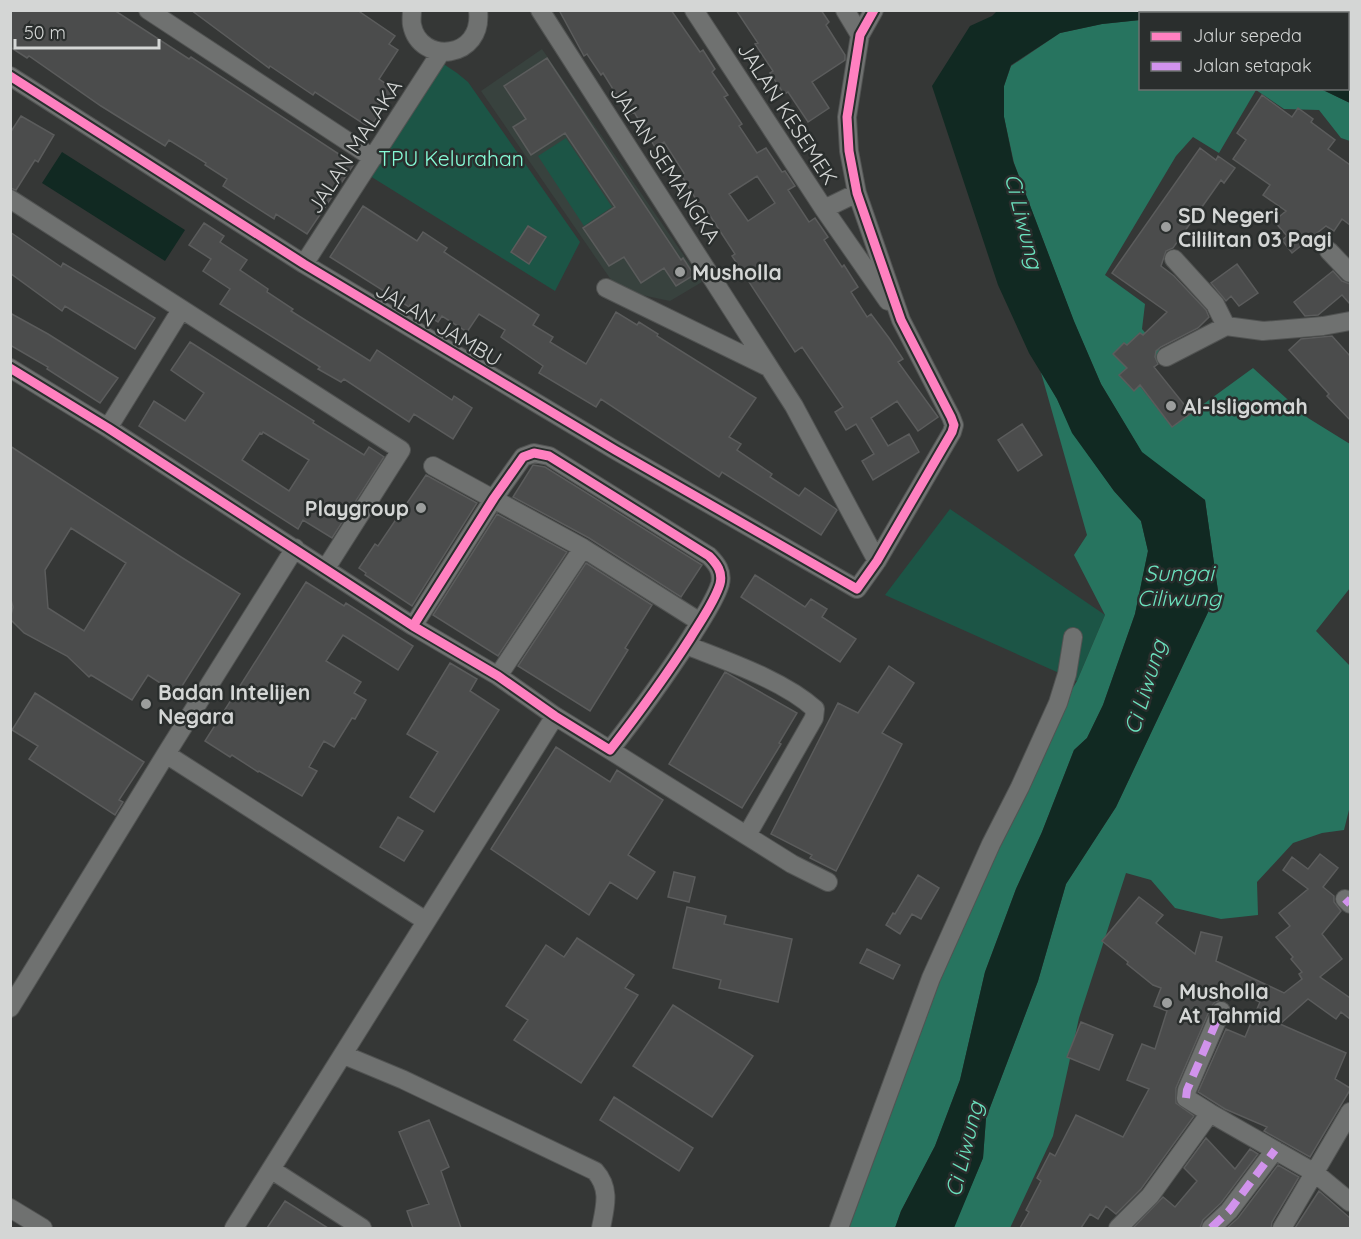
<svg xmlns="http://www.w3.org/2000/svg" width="1361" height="1239" viewBox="0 0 1361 1239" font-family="Quicksand,sans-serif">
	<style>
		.built { fill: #38423e }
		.green { fill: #1c5546 }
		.forest { fill: #27745f }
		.water { fill: #112922 }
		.building { fill: #4b4c4c; stroke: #5b5c5c; stroke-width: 1.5; fill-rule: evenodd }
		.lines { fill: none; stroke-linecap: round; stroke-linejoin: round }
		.minor-casing { stroke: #515352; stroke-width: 20 }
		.minor { stroke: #6f7170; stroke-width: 18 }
		.quiet { stroke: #d193ec; stroke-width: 8; stroke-dasharray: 15 8; stroke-linecap: butt }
		.cycleway-casing { stroke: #2a2e2d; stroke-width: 13 }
		.cycleway { stroke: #ff80c0; stroke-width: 9 }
		.poi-dot { fill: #9c9e9d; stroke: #2a2e2d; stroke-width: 2 }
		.labels { text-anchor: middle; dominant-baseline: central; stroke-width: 5; stroke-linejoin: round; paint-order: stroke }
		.street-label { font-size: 21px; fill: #d4d6d5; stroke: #2a2e2d }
		.park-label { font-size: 21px; fill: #86fcd7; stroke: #2a2e2d }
		.poi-label { font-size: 21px; font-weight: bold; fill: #d4d6d5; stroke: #2a2e2d; text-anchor: start }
		.water-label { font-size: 22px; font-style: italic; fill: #6be2be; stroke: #2a2e2d }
	</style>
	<rect width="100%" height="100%" fill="#353736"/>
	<path class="built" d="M542,49L702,282L670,301L618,290L481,91Z"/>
	<path class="green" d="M442,63L457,73L468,82L580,242L555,291L370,176Z
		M566,138L612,207L584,226L538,156Z
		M950,509L1105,615L1077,681L885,595Z"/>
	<path class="forest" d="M1140,20V88L1321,89L1350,103V141L1341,138L1319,110L1284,109L1256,90L1219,153L1193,137L1176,156L1105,275L1145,304L1142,329L1166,357L1130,385L1136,381L1172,427L1253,368L1308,418L1350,444V588L1316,631L1350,666V806L1344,830L1322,833L1293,843L1257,882L1258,915L1221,919L1175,908L1151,880L1126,873L1079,1018L1053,1136L1010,1228H953L983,1158L986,1118L1038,981L1066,884L1116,807L1218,591L1205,500L1142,453L1101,384L1074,322L1014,163L1004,117V86L1011,66L1060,33L1102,24Z
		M1040,369L1057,399L1073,433L1114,491L1141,521L1148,551L1135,614L1103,705L1087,738L1074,750L1042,832L1016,889L985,972L960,1080L935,1146L901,1211L895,1228H840L893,1081L1041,741L1077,681L1105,615L1074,555L1087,535Z"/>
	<path class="water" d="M998,10H1265L1272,13L1140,14V20L1102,24L1060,33L1011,65L1004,86V117L1013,161L1074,321L1101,384L1142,452L1205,500L1218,591L1116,807L1066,884L1038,981L986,1118L983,1158L954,1228H895L901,1211L935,1146L960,1080L985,972L1016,889L1042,832L1074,750L1087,738L1103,705L1135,614L1148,551L1141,521L1114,491L1072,433L1057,399L1029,353L998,285L932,86L970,26L992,16Z
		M1348,50L1350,51V103L1321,89L1348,88Z
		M62,152L185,230L165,261L42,183Z"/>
	<path class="building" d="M10,10H114L189,59L191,57L354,164L307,234L276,214L274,219L223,186L227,179L205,165L206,163L169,140L165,146L101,106L29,56L27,58L10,47Z
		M191,10H357L395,36L389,44L398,50L379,79L395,90L370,128L315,92L313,95L270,66L269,68Z
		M559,10H671L700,52L703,50L715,69L712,72L728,95L724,97L742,124L739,126L757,153L766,148L782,172L785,171L795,186L788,190L809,222L815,218L828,237L824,240L842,267L844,265L858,287L851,292L867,317L871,314L889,338L903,359L898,362L938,417L918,431L897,401L871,418L888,446L909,434L919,452L873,480L862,461L874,454L856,424L846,430L835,412L843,407L802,347L795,352L732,256L735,254L707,211L704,212L694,196L681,175L684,173L664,142L655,147L634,112L629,115L603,73L601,75L587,54L584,56ZM757,176L775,203L748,221L729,194Z
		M736,10H821L829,22L826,25L845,55V60L812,82L829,108L808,122L788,92L784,94L770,73L773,71L755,44L758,43Z
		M547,58L681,260L683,258L694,275L676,286L664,268L641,283L624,257L609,266L583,228L615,207L565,133L531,155L513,127L526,119L504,86Z
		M1262,95L1292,117L1298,108L1313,119L1311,122L1335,140L1328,149L1350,165V225L1342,219L1334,231L1326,226L1292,253L1282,240L1287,236L1274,221L1286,211L1263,195L1270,185L1233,159L1246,140L1237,133Z
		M21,116L54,135L38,162L35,160L16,190L10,188V133Z
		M1200,148L1216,160L1218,156L1235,168L1224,183L1221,180L1173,248L1166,251L1161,266L1174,276L1206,310L1209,317L1198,328L1161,347L1156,351L1155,357L1158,364L1154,367L1191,413L1172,427L1140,385L1134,391L1119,375L1127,368L1113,354L1124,343L1127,345L1140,333L1143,335L1167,312L1112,273Z
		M363,206L417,241L423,232L447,248L444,252L539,315L533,325L553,337L550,342L586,364L616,312L637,325L639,322L658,334L657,336L756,398L729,437L741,444L737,450L772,474L770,477L799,496L805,488L836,509L837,510L821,535L722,472L719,477L601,399L596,407L539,373L543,366L501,337L505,330L479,314L467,332L442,316L438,322L410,305L409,307L330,257Z
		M204,223L224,236L220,242L247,260L240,270L268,289L267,292L293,309L291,311L370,361L377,350L452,400L454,396L472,408L453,439L414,414L409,422L344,379L341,382L318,369L320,367L220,304L230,289L203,271L211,259L189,245Z
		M528,226L546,237L529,264L511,252Z
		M10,232L61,267L63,263L155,318L135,349L65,306L62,311L10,273Z
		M1237,264L1258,293L1239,306L1231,296L1226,301L1211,283Z
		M1333,271L1342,281L1350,284V304L1342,295L1318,315L1305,316L1294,302Z
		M10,313L48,334L118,378L100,403L47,369L48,367L10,345Z
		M1332,336L1350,356V420L1327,396L1329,394L1289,350L1301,339Z
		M190,342L314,421L313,423L364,455L369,447L384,457L332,538L303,520L298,529L139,426L154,401L185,421L204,393L171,370ZM263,432L309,460L289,491L242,460L260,433L262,434Z
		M1022,424L1042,455L1018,471L998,440Z
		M10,446L181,557L240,594L177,694L148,675L132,700L91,675L89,677L67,656L24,633L10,619L13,607L10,596ZM71,528L126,563L84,631L48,608L45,570Z
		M533,465L545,467L702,565L681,597L589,538L513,497Z
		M426,475L477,503L412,606L365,575L366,573L359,568L375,544L378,546Z
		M497,514L567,552L498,656L433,615Z
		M586,563L652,605L625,648L628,650L590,711L518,666Z
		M755,575L805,607L811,599L827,609L822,617L856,639L840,662L741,597Z
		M306,582L344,606L346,603L413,646L398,670L343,635L326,661L361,682L354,693L366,700L355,719L352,718L334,747L324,741L309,767L317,771L302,796L259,771L258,772L232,755L230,757L205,741Z
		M450,663L477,679L470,691L499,710L434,812L410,797L438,752L407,734Z
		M889,666L914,683L882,733L902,744L836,871L810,858L812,855L771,834L838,703L858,713Z
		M725,672L797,713L779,743L781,744L742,808L669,764Z
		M35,693L144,762L119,800L123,802L115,815L29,759L38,746L12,730Z
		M556,747L610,782L617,770L663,800L628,855L655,872L637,899L610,882L589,915L491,849Z
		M398,817L423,831L404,861L380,847Z
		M1320,854L1338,868L1323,887L1334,896V902L1341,911L1322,934L1342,959L1320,977L1350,998V1019L1341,1012L1336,1019L1308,999L1280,1024L1346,1053L1335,1079L1350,1088V1090L1310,1157L1264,1131L1267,1127L1225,1109L1198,1092L1226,1029L1245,1037L1260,1002L1227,987L1222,1000L1215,1002L1211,1007L1176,1088V1103L1194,1116L1141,1189L1116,1214L1106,1206L1098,1219L1090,1214L1081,1228H1020L1029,1212L1026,1210L1041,1181L1037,1178L1050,1153L1055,1156L1076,1115L1123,1137L1149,1089L1127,1080L1142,1044L1155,1049L1167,1011L1154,1006L1161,988L1153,985L1127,964L1128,962L1102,941L1139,897L1163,915L1156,923L1195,954L1201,932L1222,937L1216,961L1284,993L1302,979L1299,974L1302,972L1291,959L1293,957L1276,937L1290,926L1279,913L1308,889L1283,870L1292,857L1308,869Z
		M674,872L695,877L689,902L668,897Z
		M918,875L939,888L921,919L912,914L900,934L886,925L893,913L895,914Z
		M687,907L726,916L724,924L792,939L778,1002L719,988L721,980L673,968Z
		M577,938L634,975L625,988L638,995L581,1083L514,1040L528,1020L506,1006L546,945L564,957Z
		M867,949L900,965L893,979L860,963Z
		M673,1005L753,1056L712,1117L633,1066Z
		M1081,1022L1113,1035L1099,1070L1067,1057Z
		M614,1097L693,1148L679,1171L600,1120Z
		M429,1120L449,1167L441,1171L461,1228H413L407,1211L429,1204L399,1132Z
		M1206,1138L1235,1169L1250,1149L1258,1154L1221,1203L1203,1220L1200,1228H1133L1163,1197L1175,1207L1197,1181L1184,1168Z
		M1278,1165L1299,1177L1272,1222L1271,1228H1227L1238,1218Z
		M1319,1191L1350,1218V1228H1295Z
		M285,1201L328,1228H267Z"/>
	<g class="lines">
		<defs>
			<path id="minor" d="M148,10L373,158
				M412,10C412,15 411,20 412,25C420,65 484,60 478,10
				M540,10L794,406L877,561
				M694,10L824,209L888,301
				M845,10L860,35
				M10,76L304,264L615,450L857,589L877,561L952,432L954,425L951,417L901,320L857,193L849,151L847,117L860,35L874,10
				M10,199L401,450L326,568
				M824,209L857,193
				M1329,251L1350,273
				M1174,259L1215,304L1226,326
				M304,264L441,52
				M606,288L768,367
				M1166,357L1226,326L1263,331L1323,326L1350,321
				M10,368L108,428L413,626L498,676L555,716L610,750C639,713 666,676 691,637C700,622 715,601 720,584C723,572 717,564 709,556L549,456L534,453L523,457L494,498L413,626
				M108,428L181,310
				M433,466L583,548L700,622
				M686,645C726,661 783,680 815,709L814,718L747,835
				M498,676L583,548
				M610,750L792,864L828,882
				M166,754L426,921
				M1345,899L1350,904
				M10,1008L166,754L295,548
				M1221,1011L1187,1090L1186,1098L1210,1113L1315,1173L1350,1202
				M344,1055L404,1080L595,1171C611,1189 605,1207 601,1228
				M272,1170L362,1228
				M10,1208L43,1228
				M234,1228L555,716
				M839,1228L931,978L991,844L1020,787L1058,703L1067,674L1073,637
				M1118,1228L1150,1196L1210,1113
				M1211,1228L1229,1211L1275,1150
				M1282,1228L1350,1112"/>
		</defs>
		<use href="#minor" class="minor-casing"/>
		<use href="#minor" class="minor"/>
		<path class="quiet" d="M1345,899L1350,904
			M1186,1098L1187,1090L1221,1011
			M1211,1228L1229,1211L1275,1150"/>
		<defs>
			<path id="cycleway" d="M10,76L304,264L615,450L857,589L877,561L952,432L954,425L951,417L901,320L857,193L849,151L847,117L860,35L874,10
				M10,368L108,428L413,626L498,676L555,716L610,750C639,713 666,676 691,637C700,622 715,601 720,584C723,572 717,564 709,556L549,456L534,453L523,457L494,498L413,626"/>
		</defs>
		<use href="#cycleway" class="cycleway-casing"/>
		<use href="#cycleway" class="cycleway"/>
	</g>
	<g class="poi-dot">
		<circle cx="1166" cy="227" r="6"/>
		<circle cx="680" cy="272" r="6"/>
		<circle cx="1171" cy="406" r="6"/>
		<circle cx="421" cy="508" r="6"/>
		<circle cx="146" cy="704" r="6"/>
		<circle cx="1167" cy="1003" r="6"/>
	</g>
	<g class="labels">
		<g class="street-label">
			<text transform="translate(788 113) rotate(57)">JALAN KESEMEK</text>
			<text transform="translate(354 146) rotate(-57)">JALAN MALAKA</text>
			<text transform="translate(666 164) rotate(57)">JALAN SEMANGKA</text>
			<text transform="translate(439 324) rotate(31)">JALAN JAMBU</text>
		</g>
		<g class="park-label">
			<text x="451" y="158">TPU Kelurahan</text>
		</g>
		<g class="poi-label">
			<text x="1178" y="215">SD Negeri<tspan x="1178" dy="24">Cililitan 03 Pagi</tspan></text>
			<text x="692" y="272">Musholla</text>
			<text x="1183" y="406">Al-Isligomah</text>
			<text x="409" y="508" text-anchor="end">Playgroup</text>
			<text x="158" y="692">Badan Intelijen<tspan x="158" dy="24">Negara</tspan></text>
			<text x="1179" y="991">Musholla<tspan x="1179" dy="24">At Tahmid</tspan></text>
		</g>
		<g class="water-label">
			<text transform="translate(1024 221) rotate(76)">Ci Liwung</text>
			<text x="1179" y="573">Sungai<tspan x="1179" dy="25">Ciliwung</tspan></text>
			<text transform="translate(1145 687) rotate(-73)">Ci Liwung</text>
			<text transform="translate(964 1149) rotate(-76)">Ci Liwung</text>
		</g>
	</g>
	<rect width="1361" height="1239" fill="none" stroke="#d4d6d5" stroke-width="24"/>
	<rect x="1139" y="12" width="210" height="78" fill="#2a2e2d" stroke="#6e7170" stroke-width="1.5"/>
	<rect x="1151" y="32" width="30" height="9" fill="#ff80c0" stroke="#6e7170" stroke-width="1.5"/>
	<text x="1193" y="42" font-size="18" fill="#d4d6d5">Jalur sepeda</text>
	<rect x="1151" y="62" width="30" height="9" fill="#d193ec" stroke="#6e7170" stroke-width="1.5"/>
	<text x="1193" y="72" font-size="18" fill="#d4d6d5">Jalan setapak</text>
	<path d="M15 39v9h144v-9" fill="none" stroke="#d4d6d5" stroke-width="3"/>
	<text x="24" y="39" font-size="18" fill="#d4d6d5" stroke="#2a2e2d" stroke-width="4.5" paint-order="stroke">50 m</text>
</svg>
